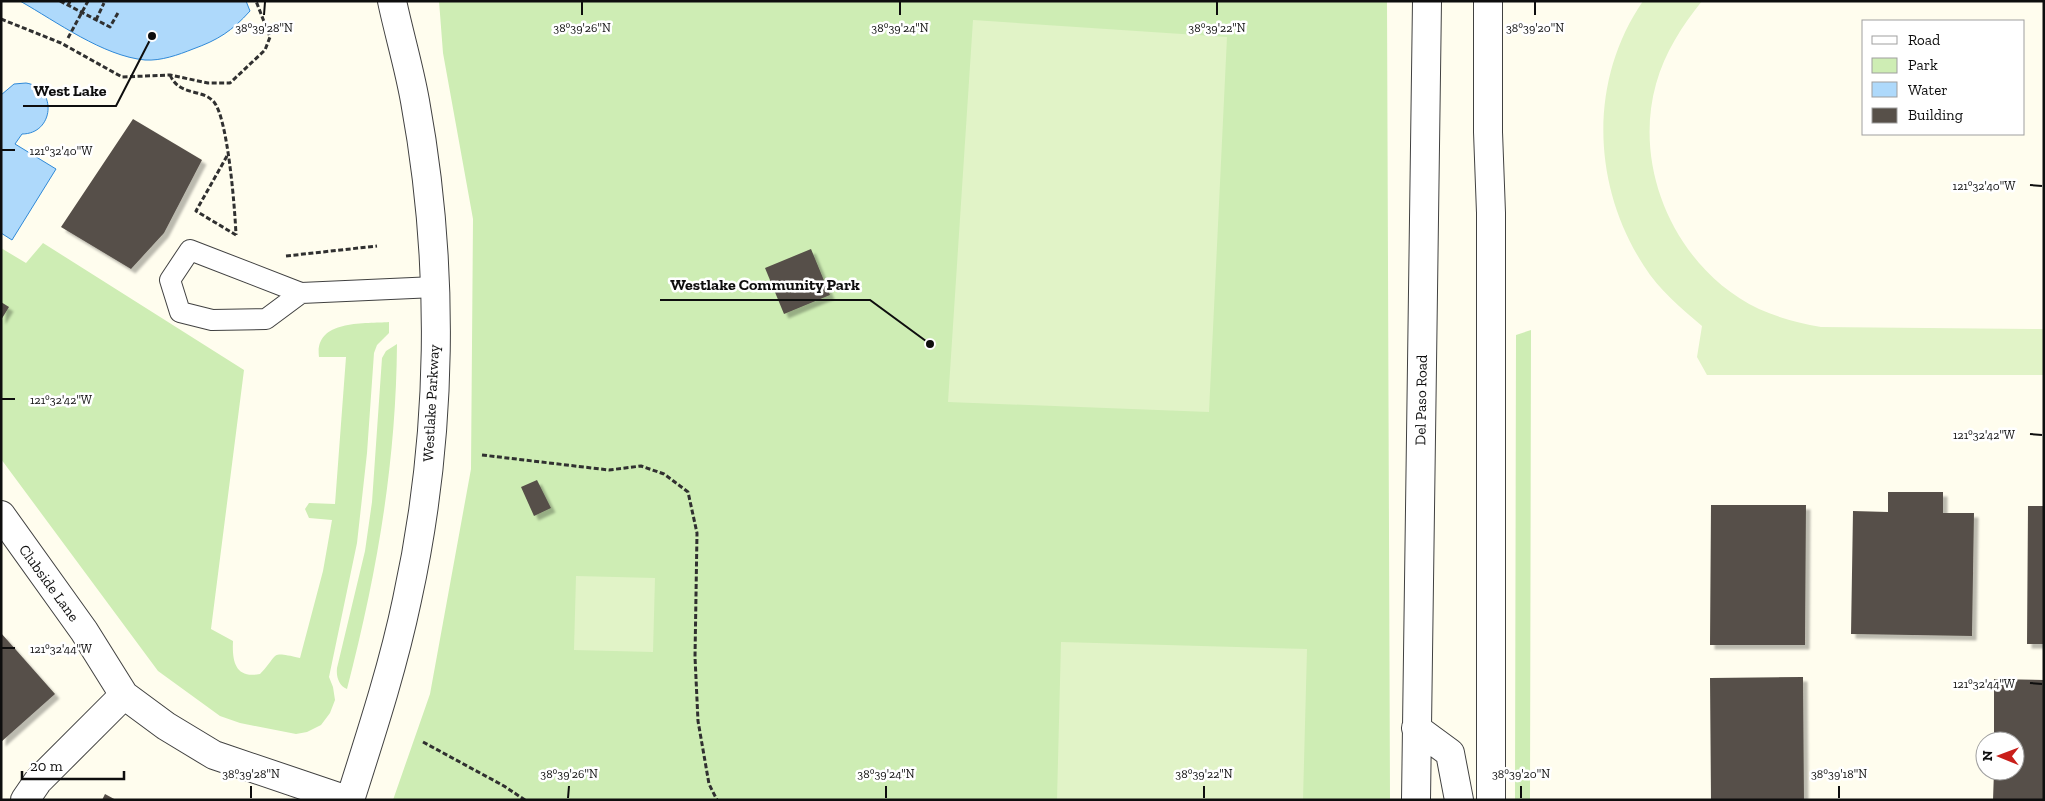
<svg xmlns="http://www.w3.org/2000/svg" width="2045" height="801" viewBox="0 0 2045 801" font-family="'Zilla Slab',serif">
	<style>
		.green { fill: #ceedb4 }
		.pitch { fill: #e1f3c7 }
		.water { fill: #aed9fb; stroke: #2f89d8 }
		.building { fill: #575049; filter: url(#shadow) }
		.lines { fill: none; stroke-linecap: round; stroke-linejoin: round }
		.service-casing { stroke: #414141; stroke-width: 22 }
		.minor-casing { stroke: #414141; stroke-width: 30 }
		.tertiary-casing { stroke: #414141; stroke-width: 30 }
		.path { stroke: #303030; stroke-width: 3; stroke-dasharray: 5 2.5; stroke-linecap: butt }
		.service { stroke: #fff; stroke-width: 20 }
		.minor { stroke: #fff; stroke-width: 28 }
		.tertiary { stroke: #fff; stroke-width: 28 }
		.ticks { fill: none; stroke: #0e0e0e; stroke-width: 2 }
		.labels { text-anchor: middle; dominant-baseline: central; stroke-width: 5; stroke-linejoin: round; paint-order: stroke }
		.street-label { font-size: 15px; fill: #0e0e0e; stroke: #fff }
		.ticks-label { font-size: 12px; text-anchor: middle; fill: #0e0e0e; stroke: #fff; stroke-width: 5; stroke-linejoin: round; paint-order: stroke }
		.leader { fill: none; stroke: #0e0e0e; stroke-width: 2 }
		.callout-dot { fill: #0e0e0e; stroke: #fff; stroke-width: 2 }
		.callout-label { font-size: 16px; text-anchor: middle; font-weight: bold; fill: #0e0e0e; stroke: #fff; stroke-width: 5; stroke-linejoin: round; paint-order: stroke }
	</style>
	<defs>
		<filter id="shadow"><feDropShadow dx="4.5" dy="4.5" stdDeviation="1" flood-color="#0004"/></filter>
	</defs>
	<rect width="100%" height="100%" fill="#fffdee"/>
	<path class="green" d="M439,1H1387L1390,800H393L430,694L471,469L473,219L443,53Z
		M43,243L244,370L211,629L233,641C232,661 235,679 260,674C280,654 268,651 300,658L323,571L332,520L309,518L305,509L309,503L335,504L346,357H319C314,319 365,324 389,322V333L377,345L374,353L367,453L357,543L329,677L333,687L335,700L330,713L321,725L307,732L296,734L240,723L220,716L158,671L1,459V248L26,263Z
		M1531,330L1530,800H1515L1516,335Z
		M397,344C396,464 377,573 347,689C339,686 336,677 337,668L365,551L372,502L382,358L386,351Z"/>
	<path class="pitch" d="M1643,1H1702C1682,26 1665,52 1656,84C1632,170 1677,270 1759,309C1779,318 1799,323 1821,327L2044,329V375H1707L1697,357L1702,326C1681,308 1659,290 1644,266C1592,186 1588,81 1643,1Z
		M973,20L1227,37L1209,412L948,402Z
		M576,576L655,578L653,652L574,650Z
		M1061,642L1307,649L1303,800H1057Z"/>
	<path class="water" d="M20,1H246L250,11C232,31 218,40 193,49C178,55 161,61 145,60C103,56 57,22 20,1Z
		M26,83C58,88 54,134 22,134L15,144L56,169L12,240L1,233V95L14,84Z"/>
	<path class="building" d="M133,119L202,160L164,233L131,269L61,227Z
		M811,249L830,295L784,314L765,268Z
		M1,302L9,307L1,320Z
		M537,480L551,508L534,516L521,487Z
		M1888,492H1943V513H1974L1972,636L1851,634L1853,511L1888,512Z
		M1711,505H1806L1805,645H1710Z
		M2028,506H2044V644H2027Z
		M1,633L55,694L1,742Z
		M1803,677L1804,800H1711L1710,678Z
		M1994,679L2044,680V800H1993L1994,771H2015V741H1994Z
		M105,794L116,800H102Z"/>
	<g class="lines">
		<defs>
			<path id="service" d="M301,293L266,319L212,320L180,312L170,280L190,250L301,293L435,287"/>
			<path id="minor" d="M1,515L84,631L124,695L166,726L214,755L347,800
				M25,800L38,781L124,695
				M350,800C371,734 393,667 407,600C443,436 445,265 415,101C409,67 399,34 392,1"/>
			<path id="tertiary" d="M1488,1V132L1491,213V800
				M1416,728L1450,753L1459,800
				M1416,800L1427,1"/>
		</defs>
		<use href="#service" class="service-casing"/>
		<use href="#minor" class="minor-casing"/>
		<use href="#tertiary" class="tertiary-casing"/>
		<path class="path" d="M60,1L110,27L119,11
			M68,6L70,1
			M1,19L61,43L122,77L170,75L208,83H230L265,50L270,37L256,1
			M96,20L104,3
			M68,38L88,1
			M170,75C180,97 202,88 214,102C228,119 235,210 236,235
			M227,156L196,211L236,235
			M286,256L377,246
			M482,455L609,470L641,466L664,474L688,492L697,533L695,657L698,721L709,784L717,800
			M423,742L504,786L525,800"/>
		<use href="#service" class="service"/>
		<use href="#minor" class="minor"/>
		<use href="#tertiary" class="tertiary"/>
	</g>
	<path class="ticks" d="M264,15L265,2M582,15V2M900,15V2M1217,15V2M1535,15V2M2,150H15M2030,185L2042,186M2,399H15M2030,434L2042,435M2,648H15M2030,683L2042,684M251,798V786M568,798L569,786M886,798V786M1204,798V786M1521,798V786M1839,798V786"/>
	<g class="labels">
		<g class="street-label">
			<text transform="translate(1421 400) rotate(-89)">Del Paso Road</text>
			<text transform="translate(431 403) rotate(-87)">Westlake Parkway</text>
			<text transform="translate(49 583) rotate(54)">Clubside Lane</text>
		</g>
	</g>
	<g class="ticks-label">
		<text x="264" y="32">38°39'28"N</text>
		<text x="582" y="32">38°39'26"N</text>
		<text x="900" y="32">38°39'24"N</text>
		<text x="1217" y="32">38°39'22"N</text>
		<text x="1535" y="32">38°39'20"N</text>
		<text x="61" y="155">121°32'40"W</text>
		<text x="1984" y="190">121°32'40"W</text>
		<text x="61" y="404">121°32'42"W</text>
		<text x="1984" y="439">121°32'42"W</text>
		<text x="61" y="653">121°32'44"W</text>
		<text x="1984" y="688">121°32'44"W</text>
		<text x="251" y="778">38°39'28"N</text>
		<text x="569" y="778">38°39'26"N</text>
		<text x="886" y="778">38°39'24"N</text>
		<text x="1204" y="778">38°39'22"N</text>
		<text x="1521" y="778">38°39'20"N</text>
		<text x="1839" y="778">38°39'18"N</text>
	</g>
	<path class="leader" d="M152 36L116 106H23M930 344L870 300H660"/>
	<g class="callout-dot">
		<circle cx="152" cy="36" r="5"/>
		<circle cx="930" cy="344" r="5"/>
	</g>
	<g class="callout-label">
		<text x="70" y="96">West Lake</text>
		<text x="765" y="290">Westlake Community Park</text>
	</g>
	<rect width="2045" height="801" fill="none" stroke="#0e0e0e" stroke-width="5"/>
	<rect x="1862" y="20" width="162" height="115" fill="#ffffff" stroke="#9f9f9f"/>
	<rect x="1872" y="36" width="25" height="8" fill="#ffffff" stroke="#9f9f9f"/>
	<text x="1908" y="45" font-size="15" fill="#0e0e0e">Road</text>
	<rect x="1872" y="58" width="25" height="15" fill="#ceedb4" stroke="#9f9f9f"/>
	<text x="1908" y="70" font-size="15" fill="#0e0e0e">Park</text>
	<rect x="1872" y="82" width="25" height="15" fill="#aed9fb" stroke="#9f9f9f"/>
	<text x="1908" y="95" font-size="15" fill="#0e0e0e">Water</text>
	<rect x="1872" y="108" width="25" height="15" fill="#575049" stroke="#9f9f9f"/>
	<text x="1908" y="120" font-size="15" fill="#0e0e0e">Building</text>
	<g transform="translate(2000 756) rotate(271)"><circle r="24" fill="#ffffff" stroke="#9f9f9f"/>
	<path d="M0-4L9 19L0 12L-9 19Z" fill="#c91e1a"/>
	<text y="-8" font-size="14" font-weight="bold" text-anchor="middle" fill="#0e0e0e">N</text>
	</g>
	<path d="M22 771v8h102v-8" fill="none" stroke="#0e0e0e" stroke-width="2.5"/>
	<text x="30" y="771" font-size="15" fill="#0e0e0e" stroke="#ffffff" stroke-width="4" paint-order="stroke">20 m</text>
</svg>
